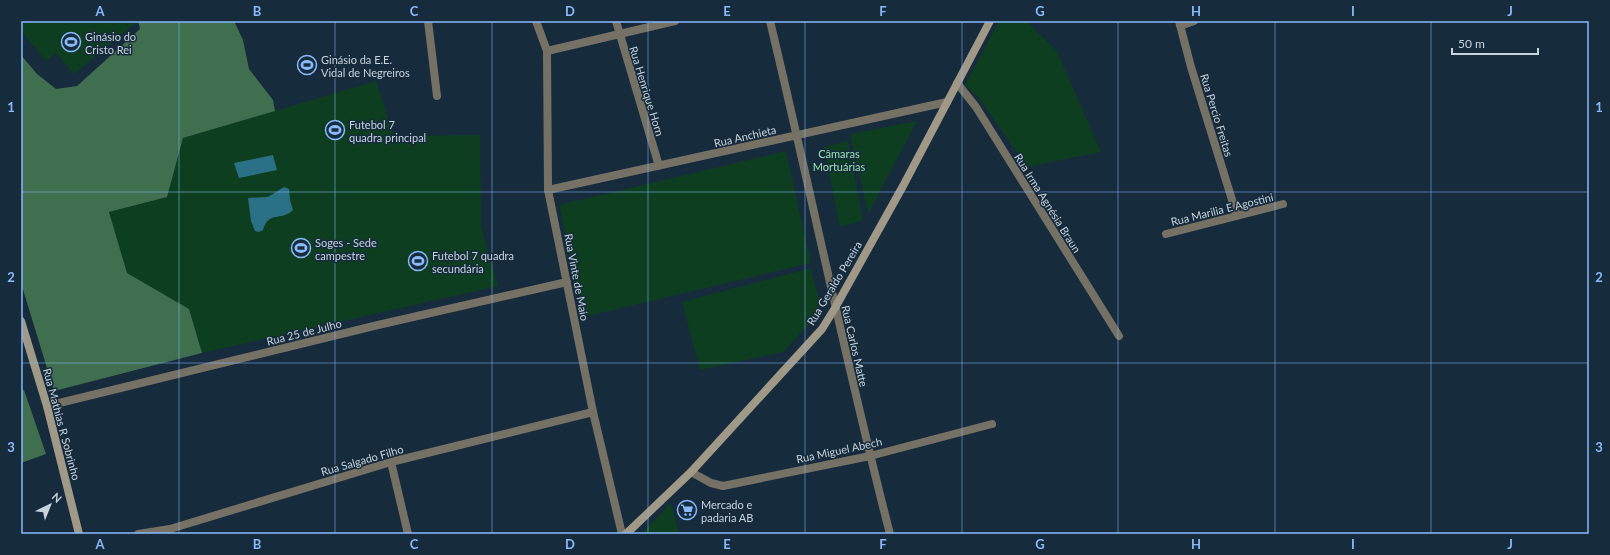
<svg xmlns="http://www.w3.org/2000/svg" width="1610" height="555" viewBox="0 0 1610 555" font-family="Lato,sans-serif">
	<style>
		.green { fill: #0d3e20 }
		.forest { fill: #3f6f4e }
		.water { fill: #2b7185 }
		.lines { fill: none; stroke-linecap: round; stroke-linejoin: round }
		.minor { stroke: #757165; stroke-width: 8 }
		.tertiary { stroke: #757165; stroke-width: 8 }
		.secondary { stroke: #a09987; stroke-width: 8 }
		.grid { fill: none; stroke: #88bafc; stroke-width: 1; stroke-opacity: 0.55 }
		.labels { text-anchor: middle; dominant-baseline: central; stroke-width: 3; stroke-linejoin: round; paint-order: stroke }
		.poi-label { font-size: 11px; fill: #c7d4de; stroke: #162b3c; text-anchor: start }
		.street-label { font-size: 11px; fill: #c7d4de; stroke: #162b3c }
		.park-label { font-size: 11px; fill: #98e2ad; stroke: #162b3c }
		.neatline { fill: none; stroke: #88bafc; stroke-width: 1.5 }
		.grid-label { font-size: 13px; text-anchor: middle; font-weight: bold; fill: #88bafc }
	</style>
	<rect width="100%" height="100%" fill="#162b3c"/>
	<path class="green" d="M28,21H138L74,74L56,53L46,61L21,31V26Z
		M999,21H1026L1057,51L1101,152L1027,167L978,97L965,85Z
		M376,81L394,136L480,135L481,226L498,286L202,353L189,309L127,273L109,212L167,197L183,138Z
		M917,121L868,214L850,134Z
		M848,141L863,220L840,227L824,147Z
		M786,151L811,263L583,317L559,205Z
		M811,268L820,304L811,322L783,352L700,370L682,302Z
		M671,503L679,534H641Z"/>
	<path class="forest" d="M138,21H234L243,40L249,69L273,100L275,111L183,138L167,197L109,212L127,273L189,309L202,353L54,391L21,283V55L37,74L56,89L77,86L140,29Z
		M24,390L46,454L21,463V391Z"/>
	<path class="water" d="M273,155L277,170L239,178L234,163Z
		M284,187L289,189L290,200L293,210C280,222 269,210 263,230L259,232L255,231L251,221L248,198L268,197Z"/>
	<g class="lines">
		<path class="minor" d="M428,21L437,96
			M616,21L659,166
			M770,21C811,192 846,364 890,534
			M1179,21L1191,67L1237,216
			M1180,26L1194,21
			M547,51L675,21
			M957,83L976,107L1119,336
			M548,190L947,102
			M1166,234L1283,204
			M47,406L378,325L567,282
			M391,462L408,534
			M691,472L711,483L723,486L870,456L992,424
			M138,534L170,529L391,462L593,412"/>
		<path class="tertiary" d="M536,21L547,51L548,190L593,412L622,534"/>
		<path class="secondary" d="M21,321L47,406L79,534
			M626,534L691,472L822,329L835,308L903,186L990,21"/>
	</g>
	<path class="grid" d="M179,21V534M335,21V534M492,21V534M648,21V534M805,21V534M962,21V534M1118,21V534M1275,21V534M1431,21V534M21,192H1589M21,363H1589"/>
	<defs>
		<symbol id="stadium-ring" viewBox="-11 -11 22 22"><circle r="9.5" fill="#162b3c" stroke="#88bafc" stroke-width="1.5"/><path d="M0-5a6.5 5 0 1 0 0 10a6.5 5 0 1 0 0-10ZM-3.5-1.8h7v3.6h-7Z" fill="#88bafc"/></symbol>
		<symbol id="supermarket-ring" viewBox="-11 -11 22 22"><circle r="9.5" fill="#162b3c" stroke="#88bafc" stroke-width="1.5"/><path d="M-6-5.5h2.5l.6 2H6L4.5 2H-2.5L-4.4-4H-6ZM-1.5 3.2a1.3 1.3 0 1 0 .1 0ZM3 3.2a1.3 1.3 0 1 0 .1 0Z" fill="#88bafc"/></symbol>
	</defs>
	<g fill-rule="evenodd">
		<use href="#stadium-ring" x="60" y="31" width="22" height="22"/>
		<use href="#stadium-ring" x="296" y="54" width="22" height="22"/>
		<use href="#stadium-ring" x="324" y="119" width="22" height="22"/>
		<use href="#stadium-ring" x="290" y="237" width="22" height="22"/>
		<use href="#stadium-ring" x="407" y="250" width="22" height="22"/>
		<use href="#supermarket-ring" x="676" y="499" width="22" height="22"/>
	</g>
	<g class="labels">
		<g class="poi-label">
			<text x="85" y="36">Ginásio do<tspan x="85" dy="13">Cristo Rei</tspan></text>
			<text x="321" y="59">Ginásio da E.E.<tspan x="321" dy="13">Vidal de Negreiros</tspan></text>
			<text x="349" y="124">Futebol 7<tspan x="349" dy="13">quadra principal</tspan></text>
			<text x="315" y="242">Soges - Sede<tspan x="315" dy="13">campestre</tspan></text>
			<text x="432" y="255">Futebol 7 quadra<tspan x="432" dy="13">secundária</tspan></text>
			<text x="701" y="504">Mercado e<tspan x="701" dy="13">padaria AB</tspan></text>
		</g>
		<g class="street-label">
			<text transform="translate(647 91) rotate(73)">Rua Henrique Horn</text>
			<text transform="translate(1217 115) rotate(73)">Rua Percio Freitas</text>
			<text transform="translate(745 136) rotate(-13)">Rua Anchieta</text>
			<text transform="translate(1048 203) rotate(58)">Rua Irma Agnésia Braun</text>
			<text transform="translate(1222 209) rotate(-14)">Rua Marilia E Agostini</text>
			<text transform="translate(577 277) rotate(79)">Rua Vinte de Maio</text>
			<text transform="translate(834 283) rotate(-59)">Rua Geraldo Pereira</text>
			<text transform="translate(304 332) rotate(-14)">Rua 25 de Julho</text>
			<text transform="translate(855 346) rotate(77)">Rua Carlos Matte</text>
			<text transform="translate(62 424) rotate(75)">Rua Mathias R Sobrinho</text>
			<text transform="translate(839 450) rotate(-12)">Rua Miguel Abech</text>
			<text transform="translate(362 460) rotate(-16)">Rua Salgado Filho</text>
		</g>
		<g class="park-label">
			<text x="839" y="153">Câmaras<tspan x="839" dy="13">Mortuárias</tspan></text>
		</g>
	</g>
	<rect width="1610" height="555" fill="none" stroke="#162b3c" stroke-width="44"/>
	<g transform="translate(50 505) rotate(43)" stroke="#162b3c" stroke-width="3" paint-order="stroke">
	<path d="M0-3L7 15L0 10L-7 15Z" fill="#c7d4de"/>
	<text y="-6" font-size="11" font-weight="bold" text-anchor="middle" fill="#c7d4de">N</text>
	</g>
	<path d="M1452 48v6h86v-6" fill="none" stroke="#c7d4de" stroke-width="2"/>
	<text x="1458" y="48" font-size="12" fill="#c7d4de" stroke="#162b3c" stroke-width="3" paint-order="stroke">50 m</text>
	<rect x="22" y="22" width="1566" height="511" class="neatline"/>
	<g class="grid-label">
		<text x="100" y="16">A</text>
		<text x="257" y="16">B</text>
		<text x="414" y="16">C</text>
		<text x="570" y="16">D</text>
		<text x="727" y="16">E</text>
		<text x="883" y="16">F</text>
		<text x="1040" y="16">G</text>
		<text x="1196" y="16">H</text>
		<text x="1353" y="16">I</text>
		<text x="1510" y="16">J</text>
		<text x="11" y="112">1</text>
		<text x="1599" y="112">1</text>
		<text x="11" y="282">2</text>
		<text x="1599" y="282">2</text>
		<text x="11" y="452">3</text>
		<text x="1599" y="452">3</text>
		<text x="100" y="549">A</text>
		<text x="257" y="549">B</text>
		<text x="414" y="549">C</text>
		<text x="570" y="549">D</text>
		<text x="727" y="549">E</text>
		<text x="883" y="549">F</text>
		<text x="1040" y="549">G</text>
		<text x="1196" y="549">H</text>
		<text x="1353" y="549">I</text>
		<text x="1510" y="549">J</text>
	</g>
</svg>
